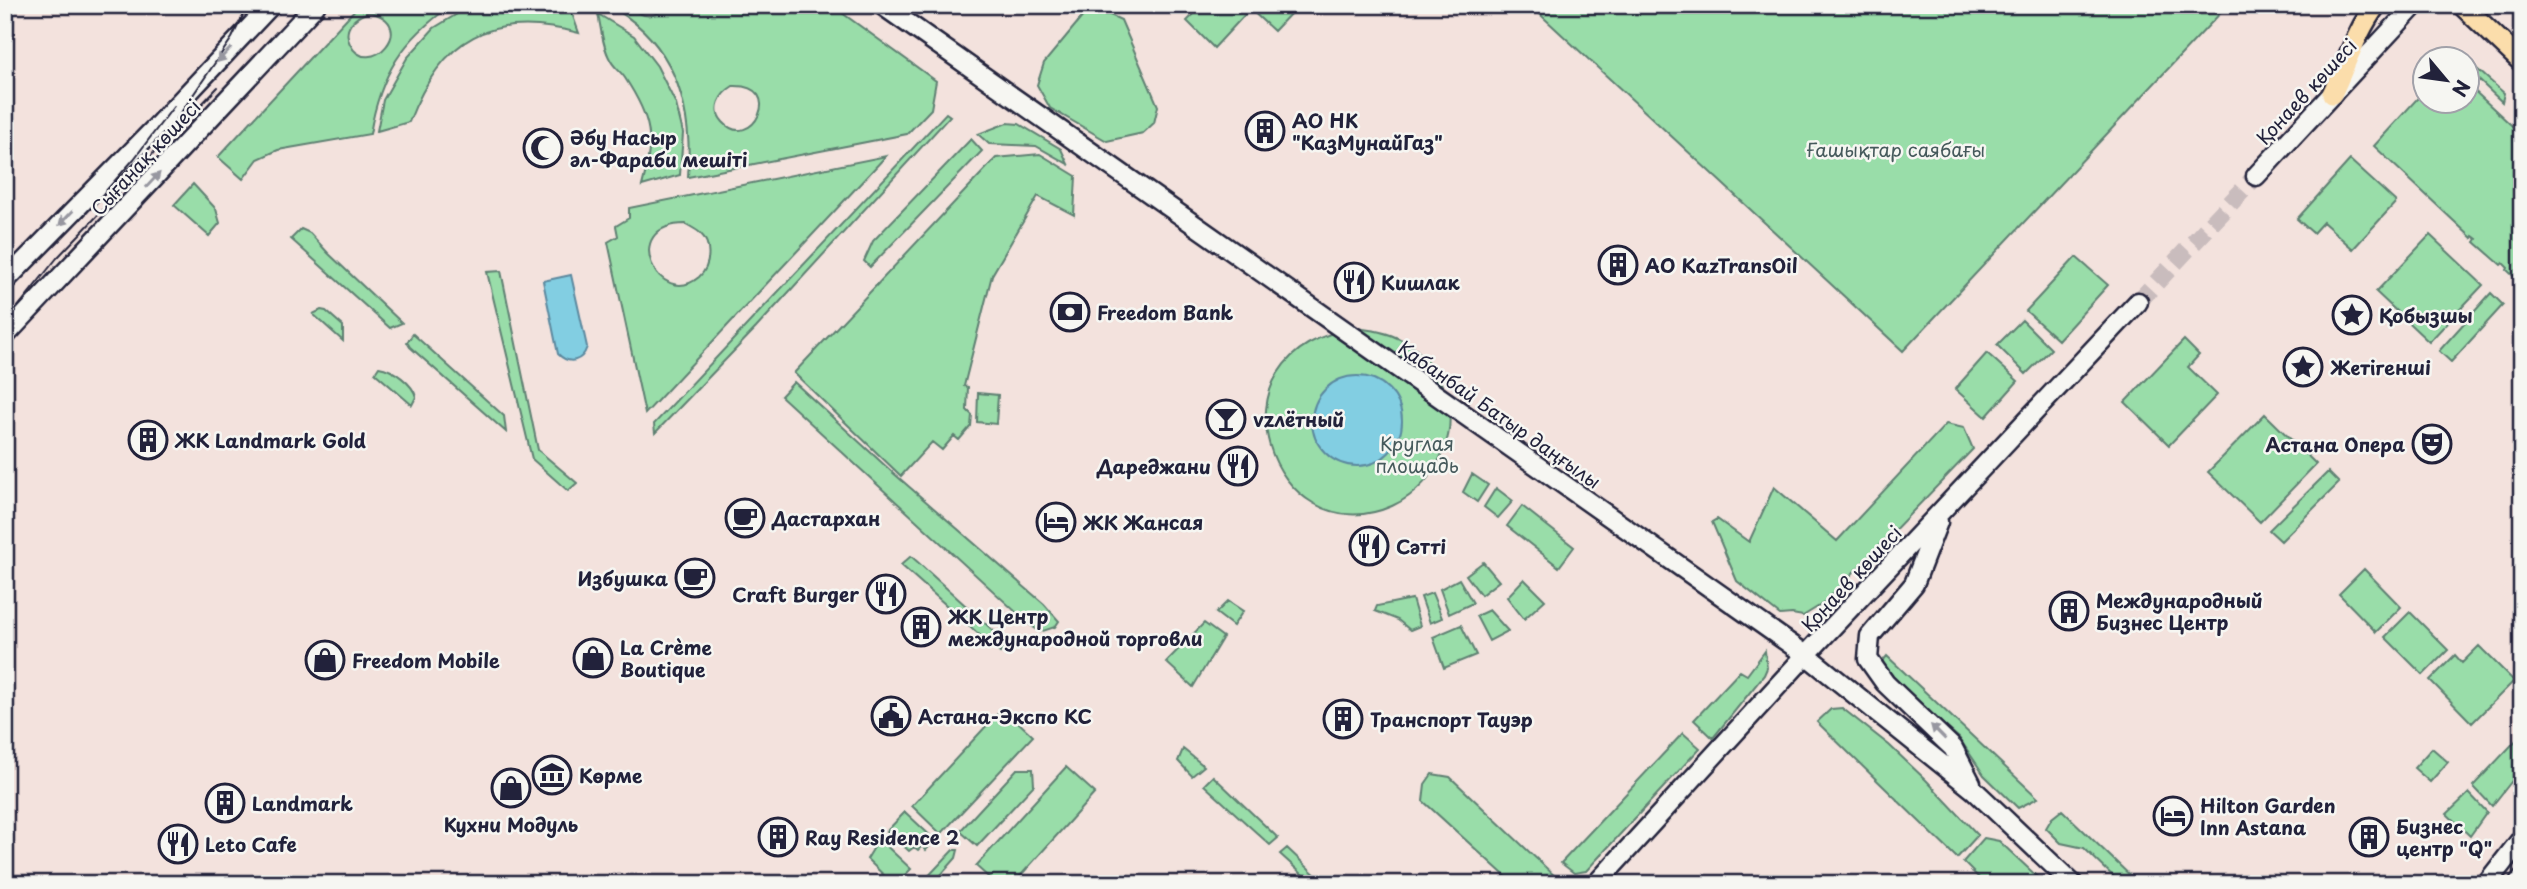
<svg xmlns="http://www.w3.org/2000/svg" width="2527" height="889" viewBox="0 0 2527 889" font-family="'Playpen Sans',sans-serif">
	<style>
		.green { fill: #99dda9; stroke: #5e8072; stroke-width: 2; fill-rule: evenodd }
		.water { fill: #82cee2; stroke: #5c899f; stroke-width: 2 }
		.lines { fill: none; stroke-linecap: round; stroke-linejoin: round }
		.secondary-tunnel { stroke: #c9bcbd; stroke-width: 18; stroke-dasharray: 18 9; stroke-linecap: butt }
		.secondary-casing { stroke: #22223b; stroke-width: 23 }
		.primary-casing { stroke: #22223b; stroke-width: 24 }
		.secondary { stroke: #f6f6f2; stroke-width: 18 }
		.primary { stroke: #fbddab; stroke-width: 19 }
		.tram { stroke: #22223b; stroke-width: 2 }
		.oneway { fill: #9797a0 }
		.labels { text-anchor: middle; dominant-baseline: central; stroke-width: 5; stroke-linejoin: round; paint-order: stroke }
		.street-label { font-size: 19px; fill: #22223b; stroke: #f6f6f2 }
		.poi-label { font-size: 19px; font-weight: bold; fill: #22223b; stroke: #f6f6f2; text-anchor: start }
		.park-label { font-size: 19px; fill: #465a5c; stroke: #f6f6f2 }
	</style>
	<rect width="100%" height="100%" fill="#f3e2dd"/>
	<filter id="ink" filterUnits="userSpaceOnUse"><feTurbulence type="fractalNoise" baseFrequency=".0143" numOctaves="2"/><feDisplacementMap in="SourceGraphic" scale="14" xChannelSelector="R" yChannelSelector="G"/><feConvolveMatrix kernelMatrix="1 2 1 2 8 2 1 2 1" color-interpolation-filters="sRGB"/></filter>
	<g filter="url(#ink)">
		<path class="green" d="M359,5H452C403,39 380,74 370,134L278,150L258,159L243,179L218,157ZM369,12C422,24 368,81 350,44C342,28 355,16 369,12Z
			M472,5H569L579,33C491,10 441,38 409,122L377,131L383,100L407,58L434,28Z
			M608,5H629C642,19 655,19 668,5H831L936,81L931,109L907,134L688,177C693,106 675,41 608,5ZM733,86C787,84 751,153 723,122C711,109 720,94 733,86Z
			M1203,5H1287L1293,11L1274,31L1250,9L1214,48L1187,21Z
			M1530,5H2228L1903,351Z
			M598,14L634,36L657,66L676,104L683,133L680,175L642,186C655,139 652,119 625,78C621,72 614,67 611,61C603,49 601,28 598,14Z
			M1108,14L1121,20L1158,106L1154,123L1143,133L1107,141L1050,108L1037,85L1044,63L1083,16Z
			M2468,61L2504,93L2502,102L2468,70Z
			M2468,85L2522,135V284L2507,270L2508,268L2503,263L2501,265L2475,242L2477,239L2473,236L2472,238L2374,146L2425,90L2426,102H2468Z
			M946,113L950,116L756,328L655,433L654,424Z
			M1007,123L1019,124L1061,149L1068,164L1036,146L989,144L978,134Z
			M971,139L982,151L870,267L864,261L873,241Z
			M1040,154L1076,176L1074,215L1038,196L992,275L964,386L968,387L967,410L972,415L971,426L959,440L954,436L942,450L932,442L901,476L794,373L996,158Z
			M886,156L645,414L608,242L618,236L616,226L629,218V208ZM686,224C691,227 697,230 700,233C712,244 711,266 699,277C659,311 617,224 686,224Z
			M2350,160L2396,202L2353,249L2323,222L2313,233L2297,219Z
			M193,184L216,209L220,223L209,236L174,205Z
			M301,229L310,233L328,253L402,323L390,328L291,239Z
			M2430,235L2483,285L2429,342L2376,292Z
			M2076,257L2108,285L2058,340L2026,311Z
			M501,271L538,450L577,483L568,491L532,459L487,272Z
			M2491,293L2503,305L2451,362L2439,351Z
			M321,310L326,311L343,326V341L313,314Z
			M2022,320L2051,349L2026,374L1997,345Z
			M1356,328C1372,330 1387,332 1402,340C1439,360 1460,410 1444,449C1434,475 1418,494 1392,506C1273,558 1197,352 1356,328Z
			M413,334L504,416L506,432L410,347L407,342Z
			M2184,340L2199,355L2188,367L2217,395L2169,445L2125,402Z
			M1987,353L2018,381L1986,417L1955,389Z
			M379,367C393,369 413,384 416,397L412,405L375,373Z
			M794,382L891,471L1044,604L1059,621L1055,627L1040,632L1029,624L781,396Z
			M978,393L998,395L996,424L977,422Z
			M2265,414L2316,464L2260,522L2208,472Z
			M1946,424L1964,428L1973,449L1824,603L1803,616L1792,614L1780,615L1737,581L1712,522L1717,519L1749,542L1774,487L1837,541Z
			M2328,472L2339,483L2281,541L2269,530Z
			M1472,474L1488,485L1477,502L1463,492Z
			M1496,488L1513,501L1498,518L1484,507Z
			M1522,506L1574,547L1559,567L1507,526Z
			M911,556L1008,644L1000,653L901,565Z
			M1483,562L1499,581L1481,595L1466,575Z
			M2364,569L2401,607L2376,632L2339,594Z
			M1459,579L1473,603L1449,614L1440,589Z
			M1524,579L1545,600L1524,619L1507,597Z
			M1432,593L1442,618L1430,623L1421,597Z
			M1412,599L1420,626L1410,630L1398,620L1375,611L1377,606Z
			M1228,601L1243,611L1233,626L1216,613Z
			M1489,610L1508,631L1489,641L1476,616Z
			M2410,612L2448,650L2423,675L2385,637Z
			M1204,623L1223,637L1193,687L1166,662Z
			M1461,625L1476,655L1444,668L1433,637Z
			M2479,646L2514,681L2472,723L2430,680L2455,655L2462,663Z
			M1765,651L1767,668L1764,675L1713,738L1694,720L1740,671L1747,675Z
			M1887,656L2038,798L2018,808L1984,775L1959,738L1877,668Z
			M1003,708L1033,736L941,834L912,806Z
			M1842,708L1889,745L1926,780L1978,835L1957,858L1817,722L1831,709Z
			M1683,733L1700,748L1586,871L1574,873L1561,863Z
			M2522,734V768L2492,806L2473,786Z
			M2432,748L2448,762L2430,782L2414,768Z
			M1183,749L1204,766L1192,776L1178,761Z
			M1066,767L1095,793L1013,884H996L976,866Z
			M1017,769H1033L1034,785L977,846L960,831Z
			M1432,774L1450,777L1557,878L1556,884H1514L1423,801L1425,784Z
			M1213,776L1278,838L1270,845L1204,785Z
			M2469,793L2487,812L2470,836L2447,814Z
			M2062,810L2139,884H2121L2084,848L2061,843L2046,828L2052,818Z
			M905,812L935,840L926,850L922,846L918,850L914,847L909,851L887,831Z
			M1984,838L1999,841L2045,884H1985L1963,862Z
			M879,839L911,869L903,877L910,884H893L867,859Z
			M1287,848L1321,880L1313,884L1280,854Z
			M953,850H958L956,858L933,884H921Z"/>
		<path class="water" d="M571,275L587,347C582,362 569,365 558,354L543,281Z
			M1312 421a45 45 0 1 1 90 0a45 45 0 1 1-90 0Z"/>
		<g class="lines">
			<path class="secondary-tunnel" d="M2138,302L2256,176"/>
			<defs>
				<path id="secondary" d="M882,5L1806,655L1974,790L2073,884
					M2256,176L2415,5
					M5,281L156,127L271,5
					M5,336L316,5
					M1938,522L1914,584L1870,636L1868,659L1885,683L1953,748L1971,783
					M1596,884L1806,655L2138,302
					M2486,884L2522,838
					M2518,884L2522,879"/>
				<path id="primary" d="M2462,5L2522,62
					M2332,94C2347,63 2356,32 2376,5"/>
			</defs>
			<use href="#secondary" class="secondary-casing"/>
			<use href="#primary" class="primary-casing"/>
			<use href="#secondary" class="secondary"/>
			<use href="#primary" class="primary"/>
			<path class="tram" d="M182,125L218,87
				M81,219L134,159L174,106
				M5,323L57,258L143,168L232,38L248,5"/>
		</g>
		<defs><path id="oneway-solid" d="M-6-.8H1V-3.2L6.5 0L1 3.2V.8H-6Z" transform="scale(1.75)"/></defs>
		<g class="oneway">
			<use href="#oneway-solid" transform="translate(224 55) rotate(134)"/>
			<use href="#oneway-solid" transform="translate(153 180) rotate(-47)"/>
			<use href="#oneway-solid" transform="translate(66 218) rotate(134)"/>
			<use href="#oneway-solid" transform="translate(1938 732) rotate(-135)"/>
		</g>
	</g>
	<defs>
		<symbol id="building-ring" viewBox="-11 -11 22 22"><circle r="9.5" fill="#f6f6f2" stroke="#22223b" stroke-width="1.5"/><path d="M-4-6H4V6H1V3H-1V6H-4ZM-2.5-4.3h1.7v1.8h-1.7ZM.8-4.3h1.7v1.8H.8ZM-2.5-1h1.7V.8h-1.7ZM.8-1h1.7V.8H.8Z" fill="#22223b"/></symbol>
		<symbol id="mosque-ring" viewBox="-11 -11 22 22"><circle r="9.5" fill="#f6f6f2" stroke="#22223b" stroke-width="1.5"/><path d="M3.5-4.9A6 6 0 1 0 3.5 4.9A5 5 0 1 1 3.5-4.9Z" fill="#22223b"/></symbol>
		<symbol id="restaurant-ring" viewBox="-11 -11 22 22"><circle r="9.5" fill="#f6f6f2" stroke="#22223b" stroke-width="1.5"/><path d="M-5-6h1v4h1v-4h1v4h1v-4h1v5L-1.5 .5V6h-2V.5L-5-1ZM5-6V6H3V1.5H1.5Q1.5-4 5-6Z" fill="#22223b"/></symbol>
		<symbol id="bank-ring" viewBox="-11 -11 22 22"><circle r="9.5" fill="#f6f6f2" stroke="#22223b" stroke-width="1.5"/><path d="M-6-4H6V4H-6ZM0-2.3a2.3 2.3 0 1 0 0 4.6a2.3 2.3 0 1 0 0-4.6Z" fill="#22223b"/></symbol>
		<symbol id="sight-ring" viewBox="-11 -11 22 22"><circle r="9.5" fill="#f6f6f2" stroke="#22223b" stroke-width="1.5"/><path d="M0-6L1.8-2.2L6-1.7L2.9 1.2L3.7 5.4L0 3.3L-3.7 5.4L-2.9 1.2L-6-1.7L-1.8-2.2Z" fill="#22223b"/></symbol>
		<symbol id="bar-ring" viewBox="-11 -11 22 22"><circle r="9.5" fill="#f6f6f2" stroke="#22223b" stroke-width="1.5"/><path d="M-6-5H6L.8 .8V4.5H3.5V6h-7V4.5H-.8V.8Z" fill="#22223b"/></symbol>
		<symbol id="theatre-ring" viewBox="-11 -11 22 22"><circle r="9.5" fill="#f6f6f2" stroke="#22223b" stroke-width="1.5"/><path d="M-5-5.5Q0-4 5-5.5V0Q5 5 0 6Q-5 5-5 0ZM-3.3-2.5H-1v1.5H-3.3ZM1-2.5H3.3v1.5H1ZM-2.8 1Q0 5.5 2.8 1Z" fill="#22223b"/></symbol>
		<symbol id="cafe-ring" viewBox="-11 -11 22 22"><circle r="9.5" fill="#f6f6f2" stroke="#22223b" stroke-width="1.5"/><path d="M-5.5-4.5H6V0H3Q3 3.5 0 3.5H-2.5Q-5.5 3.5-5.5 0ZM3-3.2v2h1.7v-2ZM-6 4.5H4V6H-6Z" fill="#22223b"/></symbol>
		<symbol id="hotel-ring" viewBox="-11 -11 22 22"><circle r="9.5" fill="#f6f6f2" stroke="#22223b" stroke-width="1.5"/><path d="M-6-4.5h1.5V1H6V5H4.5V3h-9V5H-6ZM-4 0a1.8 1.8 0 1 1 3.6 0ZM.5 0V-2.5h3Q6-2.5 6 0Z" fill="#22223b"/></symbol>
		<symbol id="shop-ring" viewBox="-11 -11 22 22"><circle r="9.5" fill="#f6f6f2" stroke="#22223b" stroke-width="1.5"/><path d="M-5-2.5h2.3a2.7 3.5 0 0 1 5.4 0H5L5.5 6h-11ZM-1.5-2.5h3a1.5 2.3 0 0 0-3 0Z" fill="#22223b"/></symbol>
		<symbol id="civic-ring" viewBox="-11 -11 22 22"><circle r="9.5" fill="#f6f6f2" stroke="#22223b" stroke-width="1.5"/><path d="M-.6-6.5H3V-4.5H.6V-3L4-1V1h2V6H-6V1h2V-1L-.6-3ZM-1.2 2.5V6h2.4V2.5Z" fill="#22223b"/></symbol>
		<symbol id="museum-ring" viewBox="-11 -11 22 22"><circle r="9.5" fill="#f6f6f2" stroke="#22223b" stroke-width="1.5"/><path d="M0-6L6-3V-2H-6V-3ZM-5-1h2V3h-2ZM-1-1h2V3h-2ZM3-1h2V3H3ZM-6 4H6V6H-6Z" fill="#22223b"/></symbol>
	</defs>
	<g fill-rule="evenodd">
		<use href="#building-ring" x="1243" y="109" width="44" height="44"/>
		<use href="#mosque-ring" x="521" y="126" width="44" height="44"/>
		<use href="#building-ring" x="1596" y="243" width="44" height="44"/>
		<use href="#restaurant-ring" x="1332" y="260" width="44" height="44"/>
		<use href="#bank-ring" x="1048" y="290" width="44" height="44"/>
		<use href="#sight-ring" x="2330" y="293" width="44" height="44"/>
		<use href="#sight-ring" x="2281" y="345" width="44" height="44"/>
		<use href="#bar-ring" x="1204" y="397" width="44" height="44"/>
		<use href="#building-ring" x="126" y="418" width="44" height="44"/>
		<use href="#theatre-ring" x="2410" y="422" width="44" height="44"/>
		<use href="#restaurant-ring" x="1216" y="444" width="44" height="44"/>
		<use href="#cafe-ring" x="723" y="496" width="44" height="44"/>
		<use href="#hotel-ring" x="1034" y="500" width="44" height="44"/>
		<use href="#restaurant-ring" x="1347" y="524" width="44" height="44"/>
		<use href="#cafe-ring" x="673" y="556" width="44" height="44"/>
		<use href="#restaurant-ring" x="864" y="572" width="44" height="44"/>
		<use href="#building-ring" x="2047" y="589" width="44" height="44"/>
		<use href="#building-ring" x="899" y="605" width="44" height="44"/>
		<use href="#shop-ring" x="571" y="636" width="44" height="44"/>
		<use href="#shop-ring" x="303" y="638" width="44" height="44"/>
		<use href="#civic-ring" x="869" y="694" width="44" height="44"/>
		<use href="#building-ring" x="1321" y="697" width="44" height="44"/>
		<use href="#museum-ring" x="530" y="753" width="44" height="44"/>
		<use href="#shop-ring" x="489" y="766" width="44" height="44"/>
		<use href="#building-ring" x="203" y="781" width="44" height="44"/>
		<use href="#hotel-ring" x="2151" y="794" width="44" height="44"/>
		<use href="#building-ring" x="756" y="815" width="44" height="44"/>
		<use href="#building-ring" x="2347" y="815" width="44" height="44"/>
		<use href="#restaurant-ring" x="156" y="822" width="44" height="44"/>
	</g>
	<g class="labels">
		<g class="street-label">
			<text transform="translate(2306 91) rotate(-47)">Қонаев көшесі</text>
			<text transform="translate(145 157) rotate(-47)">Сығанақ көшесі</text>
			<text transform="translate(1500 414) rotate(35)">Қабанбай Батыр даңғылы</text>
			<text transform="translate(1851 578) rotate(-47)">Қонаев көшесі</text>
		</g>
		<g class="poi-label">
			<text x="1292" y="120">АО НК<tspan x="1292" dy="22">"КазМунайГаз"</tspan></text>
			<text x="570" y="137">Әбу Насыр<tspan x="570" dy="22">әл-Фараби мешіті</tspan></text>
			<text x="1645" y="265">АО KazTransOil</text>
			<text x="1381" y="282">Кишлак</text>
			<text x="1097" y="312">Freedom Bank</text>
			<text x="2379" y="315">Қобызшы</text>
			<text x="2330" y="367">Жетігенші</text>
			<text x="1253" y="419">vzлётный</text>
			<text x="175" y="440">ЖК Landmark Gold</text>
			<text x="2405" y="444" text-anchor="end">Астана Опера</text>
			<text x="1211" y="466" text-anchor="end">Дареджани</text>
			<text x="772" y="518">Дастархан</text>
			<text x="1083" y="522">ЖК Жансая</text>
			<text x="1396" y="546">Сәтті</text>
			<text x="668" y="578" text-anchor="end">Избушка</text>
			<text x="859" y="594" text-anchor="end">Craft Burger</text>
			<text x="2096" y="600">Международный<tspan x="2096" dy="22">Бизнес Центр</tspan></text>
			<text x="948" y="616">ЖК Центр<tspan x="948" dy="22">международной торговли</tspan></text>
			<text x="620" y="647">La Crème<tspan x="620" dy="22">Boutique</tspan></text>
			<text x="352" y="660">Freedom Mobile</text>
			<text x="918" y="716">Астана-Экспо КС</text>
			<text x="1370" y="719">Транспорт Тауэр</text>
			<text x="579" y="775">Көрме</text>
			<text x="252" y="803">Landmark</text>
			<text x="2200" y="805">Hilton Garden<tspan x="2200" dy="22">Inn Astana</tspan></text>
			<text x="511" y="824" text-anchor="middle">Кухни Модуль</text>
			<text x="2396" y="826">Бизнес<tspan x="2396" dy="22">центр "Q"</tspan></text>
			<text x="805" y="837">Ray Residence 2</text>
			<text x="205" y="844">Leto Cafe</text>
		</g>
		<g class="park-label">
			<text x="1896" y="149">Ғашықтар саябағы</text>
			<text x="1417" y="443">Круглая<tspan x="1417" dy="22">площадь</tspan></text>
		</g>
	</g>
	<rect width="2527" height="889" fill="none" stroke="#f6f6f2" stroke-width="28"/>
	<rect x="14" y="14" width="2499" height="861" fill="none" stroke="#22223b" stroke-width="2.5" filter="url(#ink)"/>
	<g transform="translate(2446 80) rotate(119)"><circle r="33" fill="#f6f6f2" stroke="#a1a1a9" stroke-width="2"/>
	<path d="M0-5L12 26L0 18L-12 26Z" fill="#22223b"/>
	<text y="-10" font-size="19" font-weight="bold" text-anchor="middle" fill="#22223b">N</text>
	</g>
</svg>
